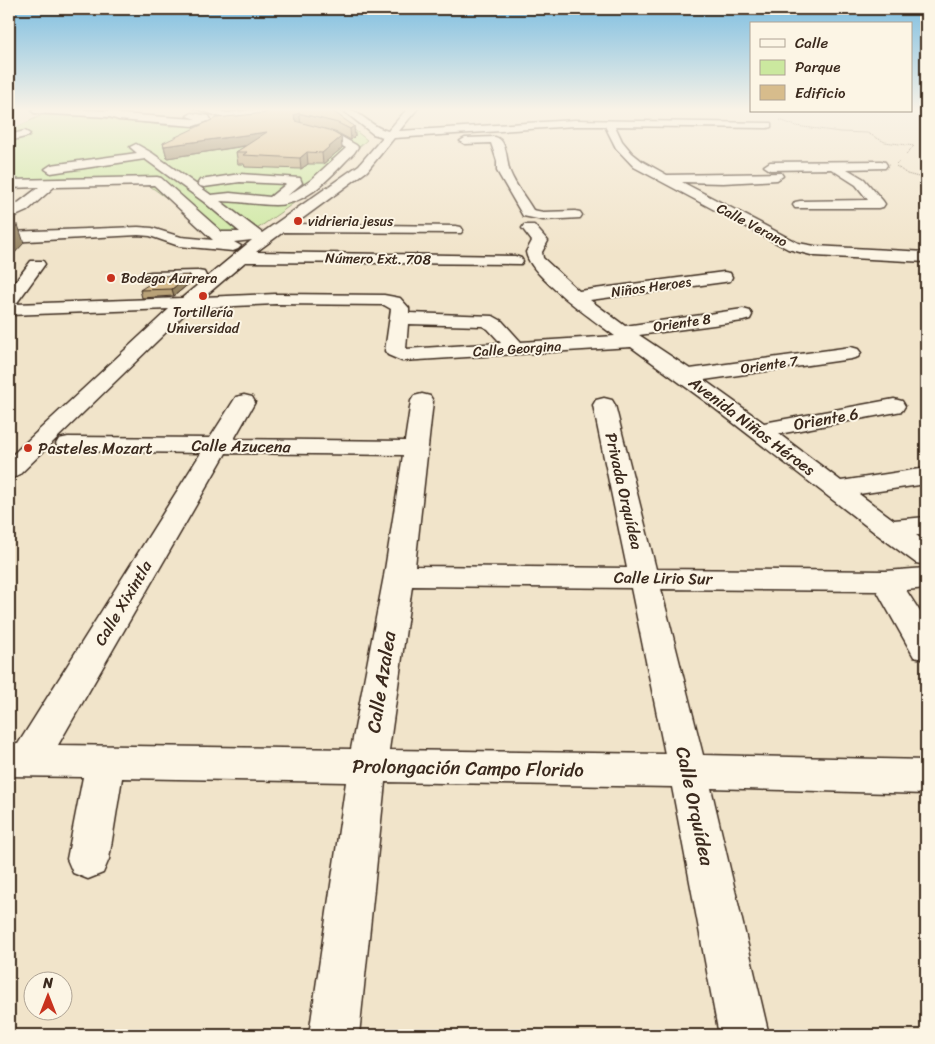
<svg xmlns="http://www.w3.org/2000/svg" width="935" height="1044" viewBox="0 0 935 1044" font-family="Sriracha,sans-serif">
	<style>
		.green { fill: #cbe89f; stroke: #83895e }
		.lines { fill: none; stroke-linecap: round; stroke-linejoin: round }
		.minor-casing { stroke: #3b2a1e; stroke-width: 3 }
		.path { stroke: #3b2a1e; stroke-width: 1; stroke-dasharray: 1 1; stroke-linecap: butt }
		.minor { fill: #fcf5e5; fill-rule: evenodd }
		.wall { fill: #b9a278; stroke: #3b2a1e }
		.shaded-wall { fill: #968462; stroke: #3b2a1e }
		.building { fill: #d7bc8c; stroke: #3b2a1e }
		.poi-dot { fill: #c8321e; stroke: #fcf5e5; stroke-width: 2 }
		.labels { text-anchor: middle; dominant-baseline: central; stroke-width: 4; stroke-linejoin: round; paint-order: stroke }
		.far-poi-label { font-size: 14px; fill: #3b2a1e; stroke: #fcf5e5; text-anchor: start }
		.far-street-label { font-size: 14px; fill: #3b2a1e; stroke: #fcf5e5 }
		.street-label { font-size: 16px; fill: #3b2a1e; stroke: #fcf5e5 }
		.poi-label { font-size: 16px; fill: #3b2a1e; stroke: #fcf5e5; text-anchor: start }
		.near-street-label { font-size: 19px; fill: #3b2a1e; stroke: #fcf5e5 }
	</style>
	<rect width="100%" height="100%" fill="#f1e4ca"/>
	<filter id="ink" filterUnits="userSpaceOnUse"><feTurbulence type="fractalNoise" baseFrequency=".02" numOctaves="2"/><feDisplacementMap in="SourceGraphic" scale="10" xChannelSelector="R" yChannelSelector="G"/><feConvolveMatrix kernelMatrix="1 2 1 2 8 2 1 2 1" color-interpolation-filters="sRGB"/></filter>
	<g filter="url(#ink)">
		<path class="green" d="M260,108H327L367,140L298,200L250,234H217L140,179L9,182V137L11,135H9V131L42,115L95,117L170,126L199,125L195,122L255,115L275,117Z"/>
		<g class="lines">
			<defs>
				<path id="minor" d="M37,108L111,111L120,114L196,119L187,116L192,113L209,116L211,120L194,126L119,120L110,117L34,113L32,111Z
					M194,108H208L227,113L268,108L273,111L268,114L227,119Z
					M340,108C359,108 370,127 388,131L408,108H418L399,131L575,120L771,123V127L767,128L615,126L622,141L632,153L642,161L667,175L781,173L783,176L777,180L723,183L682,182L798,243L815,246L926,252V262L815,256L788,249L634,167L616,148L605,126H575L394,138L367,171L295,224L456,226L461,227L463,230L461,233L283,232L256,252L515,256L521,258L523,261L521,264L245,262L204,297L276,294L384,295L400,298L409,308V313L493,316L502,321L521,342L615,336C595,321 529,276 526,252L532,241L522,228L524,225H534L548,241L542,252L543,258L579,291L724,272L730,273L732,277L730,281L724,282L590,300L625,326L743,309L750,311L752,315L750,319L743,321L639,335L690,369L851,347L858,349L861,353L858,357L851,359L704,380L764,423L894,399L902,401L905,406L902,411L779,434L841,481L926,468V484L859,494L894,520L926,517V535H916L926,542V565L916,563L878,535L709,404L631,347L402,361L388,355L385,351L391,309L384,305L276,304L191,308L18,476L9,479V458L169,309L9,315V290L31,261H43L45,264L16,304L182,298L252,240L234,242L241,246L238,249L233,251L179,246L150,236L138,235L9,242V232L138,227L152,228L181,237L213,240L154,185L54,187L27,211L9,219V210L39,187L9,188V180L157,177L161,178L222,232H240L204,202L145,159L51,173L45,169L51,165L137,153L130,147L136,144L152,153L211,195L230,193L270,197L286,184L240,182L204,187L200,186L198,183L200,180L240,174L300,178L302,183L287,196L310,181L346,148L332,140L301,131L300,129L301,127L305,126L340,136L356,145L358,147L354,153C331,175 309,205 275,205C256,205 238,201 220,201L262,233L359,165L383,137L373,134ZM408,324L482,326L488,329L501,343L406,349Z
					M25,131L30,134L29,136L9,141V135Z
					M495,137C508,140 506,162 510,172C515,185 526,198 533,210L543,212L575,211L580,212L582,215L580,218L543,220L523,216L497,171V161L491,143L465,144L460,141L465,138Z
					M881,161L885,162L887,165L885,168L847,169L864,179L883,201L885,204L883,207L878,208H795L793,205L795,202L800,201L868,200L856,185L831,169L770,170L764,166L770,162Z
					M198,271L204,272L206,276L204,280L151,282L145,281L143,277L145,273L151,272Z
					M422,394L430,396L433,401L415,566L627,568L593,405L596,400L604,398L612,400L615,405L656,569L886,571L926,568V588L906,590L926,621V660L914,657L877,591L661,589L703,755L926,760V794L711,788L769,1035H719L672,787L385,782L359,1035H309L346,782L122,778L109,859L103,873L88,879L73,873L67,859L83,777L9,776V744H18L201,453L68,451L59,449L56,444L59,439L68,437L210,438L236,397L244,395L252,397L255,402L234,439L405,441L411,401L414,396ZM226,453L403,455L384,576L351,749L58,745ZM412,586L631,588L665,754L389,750Z"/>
			</defs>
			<use href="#minor" class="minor-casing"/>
			<path class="path" d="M780,120L796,126L840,132L867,133L885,142L914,146L896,164
				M896,166L907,174L926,179"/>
			<use href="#minor" class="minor"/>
		</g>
		<path class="wall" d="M274,108L354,126L355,136L351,140L338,133L331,131L341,137L342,148L323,164H308L301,169L245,167L244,164H238L236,152L246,146L167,158L163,143L265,113Z
			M190,275L191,282L174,296L142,298L140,290Z"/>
		<path class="shaded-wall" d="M299,113L301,123L296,125L294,115Z
			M354,126L355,136L351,140L350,129Z
			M267,132L269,142L167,158L164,146Z
			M341,137L342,148L323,164L322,153Z
			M307,152L308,164L301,169L300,158Z
			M18,225L24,243L11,257L9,251V234Z
			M190,275L191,282L174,296L172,289Z"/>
		<path class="building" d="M274,108H328L354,126L350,129L338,123L299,113L294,115L295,121L329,130L341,137L322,153L307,152L300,158L243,155L247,152H236L267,132L164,146L163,143L216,118L265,113Z
			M9,225H18L9,234Z
			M190,275L172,289L140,290L162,276Z"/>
	</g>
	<linearGradient id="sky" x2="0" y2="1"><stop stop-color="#7dbee1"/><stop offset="0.43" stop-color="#f9f3e7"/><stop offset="1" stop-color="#f9f3e7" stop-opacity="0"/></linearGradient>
	<rect width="935" height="254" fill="url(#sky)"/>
	<g class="poi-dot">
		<circle cx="298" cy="221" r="5"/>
		<circle cx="111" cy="278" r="5"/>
		<circle cx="203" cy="296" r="5"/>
		<circle cx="28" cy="448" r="5"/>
	</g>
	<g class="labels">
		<g class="far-poi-label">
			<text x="308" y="221">vidrieria jesus</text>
			<text x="121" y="278">Bodega Aurrera</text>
			<text x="203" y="312" text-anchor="middle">Tortillería<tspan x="203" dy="16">Universidad</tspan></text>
		</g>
		<g class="far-street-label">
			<text transform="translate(752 225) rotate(28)">Calle Verano</text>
			<text transform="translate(378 259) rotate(1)">Número Ext. 708</text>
			<text transform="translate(651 287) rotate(-8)">Niños Heroes</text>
			<text transform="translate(682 323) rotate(-8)">Oriente 8</text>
			<text transform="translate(517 349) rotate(-4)">Calle Georgina</text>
			<text transform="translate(769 365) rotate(-8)">Oriente 7</text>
		</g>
		<g class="street-label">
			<text transform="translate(826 419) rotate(-10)">Oriente 6</text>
			<text transform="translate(752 426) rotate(37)">Avenida Niños Héroes</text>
			<text transform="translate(241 446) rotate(1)">Calle Azucena</text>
			<text transform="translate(624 491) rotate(77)">Privada Orquídea</text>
			<text transform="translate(663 578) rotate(1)">Calle Lirio Sur</text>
			<text transform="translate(123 603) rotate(-59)">Calle Xixintla</text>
		</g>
		<g class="poi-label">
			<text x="38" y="448">Pasteles Mozart</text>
		</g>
		<g class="near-street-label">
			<text transform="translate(381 682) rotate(-81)">Calle Azalea</text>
			<text transform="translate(468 768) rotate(1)">Prolongación Campo Florido</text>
			<text transform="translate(695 806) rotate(78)">Calle Orquídea</text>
		</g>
	</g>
	<rect width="935" height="1044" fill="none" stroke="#fcf5e5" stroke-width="30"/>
	<rect x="15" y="15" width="905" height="1014" fill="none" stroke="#3b2a1e" stroke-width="2" filter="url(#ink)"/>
	<rect x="750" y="22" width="162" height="90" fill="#fcf5e5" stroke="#afa495"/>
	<rect x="760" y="39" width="25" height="8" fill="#fcf5e5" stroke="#afa495"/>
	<text x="795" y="48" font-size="15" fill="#3b2a1e">Calle</text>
	<rect x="760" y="60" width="25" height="15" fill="#cbe89f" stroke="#afa495"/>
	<text x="795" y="72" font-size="15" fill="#3b2a1e">Parque</text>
	<rect x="760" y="85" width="25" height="15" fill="#d7bc8c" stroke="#afa495"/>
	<text x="795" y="98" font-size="15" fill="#3b2a1e">Edificio</text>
	<g transform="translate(48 996)"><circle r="24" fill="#fcf5e5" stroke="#afa495"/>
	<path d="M0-4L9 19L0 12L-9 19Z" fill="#c8321e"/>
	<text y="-8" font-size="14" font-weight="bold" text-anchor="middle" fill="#3b2a1e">N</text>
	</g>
</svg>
